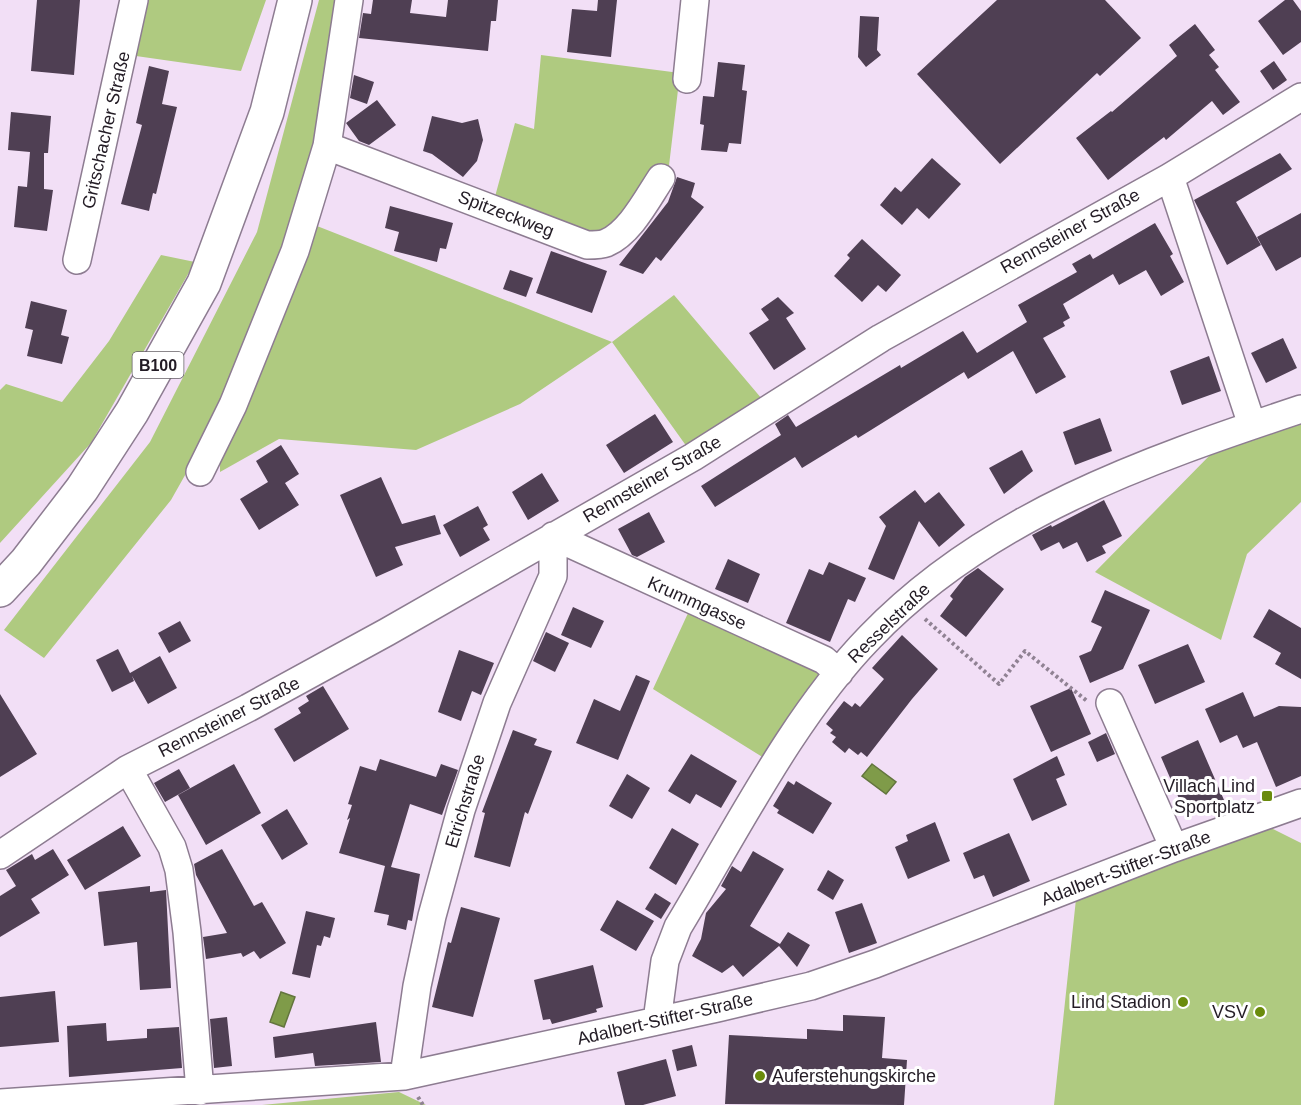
<svg xmlns="http://www.w3.org/2000/svg" width="1301" height="1105" viewBox="0 0 1301 1105" font-family="Helvetica,sans-serif">
	<style>
		.green { fill: #afca80 }
		.water { fill: #7f9b49; stroke: #63753e; stroke-width: 1.5 }
		.building { fill: #4f3f53 }
		.lines { fill: none; stroke-linecap: round; stroke-linejoin: round }
		.minor-casing { stroke: #8d7c91; stroke-width: 30 }
		.major-casing { stroke: #8d7c91; stroke-width: 36 }
		.path { stroke: #908293; stroke-width: 4; stroke-dasharray: 3 3; stroke-linecap: butt }
		.minor { stroke: #fff; stroke-width: 27 }
		.major { stroke: #fff; stroke-width: 33 }
		.poi-dot { fill: #6a8b0c; stroke: #fff; stroke-width: 2 }
		.labels { text-anchor: middle; dominant-baseline: central; stroke-width: 6; stroke-linejoin: round; paint-order: stroke }
		.shield { fill: #fff; stroke: #656066; stroke-width: 1.5 }
		.shield-label { font-size: 16px; font-weight: bold; fill: #231c25 }
		.street-label { font-size: 18px; fill: #231c25; stroke: #fff }
		.poi-label { font-size: 18px; fill: #231c25; stroke: #fff; text-anchor: end }
	</style>
	<rect width="100%" height="100%" fill="#f2dff6"/>
	<path class="green" d="M143,0H266L241,71L136,56Z
		M319,0H340L319,145L223,408L171,500L44,658L4,630L150,442L257,232Z
		M541,55L680,73L668,174L643,194L605,232L592,234L493,204L515,123L534,129Z
		M317,226L612,342L674,295L762,399L687,447L612,342L520,404L416,450L279,439L220,472V451Z
		M161,255L195,262L91,443L0,543V390L6,384L62,402L109,341Z
		M1301,422V502L1247,554L1221,640L1095,572L1214,451Z
		M689,611L816,669L820,678L794,708L764,758L653,689Z
		M1263,824L1301,843V1105H1054L1076,899Z
		M399,1092L426,1105H262Z"/>
	<path class="water" d="M872,764L896,782L886,794L862,776Z
		M281,992L295,997L284,1027L270,1022Z"/>
	<path class="building" d="M37,0H80L74,75L31,71Z
		M373,0H412L410,13L446,17L448,0H498L496,21H491L488,51L359,38L363,13L371,14Z
		M598,0H617L611,57L567,52L572,9L597,11Z
		M997,0H1105L1141,38L1100,76L1097,73L1000,164L917,74Z
		M1285,0H1293L1301,11V42L1283,55L1258,21Z
		M860,16L879,17L877,50L881,55L866,67L858,57Z
		M1195,24L1215,50L1209,55L1219,67L1215,70L1240,102L1223,115L1212,101L1166,140L1164,137L1108,180L1076,138L1111,111L1112,112L1177,56L1169,45Z
		M1274,61L1287,80L1273,90L1260,71Z
		M718,62L745,65L742,90L747,91L741,144L729,143L727,152L701,150L704,125L700,124L703,96L714,97Z
		M149,66L169,71L162,104L177,107L156,194L153,193L149,211L121,204L142,125L136,123Z
		M354,75L374,82L367,104L350,98Z
		M377,100L396,125L369,145L359,141L346,123Z
		M11,112L51,116L48,153H44V189L53,190L47,231L14,227L18,186L27,187L30,152L8,150Z
		M432,116L462,123L478,119L483,140L477,161L463,177L432,154L423,151Z
		M1280,153L1292,169L1236,202L1261,245L1227,265L1194,200Z
		M932,158L961,184L929,219L917,208L902,225L880,205L895,187L901,192Z
		M677,177L695,183L691,197L704,207L661,261L656,257L643,274L619,265L668,202Z
		M390,206L453,223L446,249L440,248L437,262L394,251L399,232L385,228Z
		M1301,213V257L1276,271L1257,237Z
		M1155,223L1173,254L1170,256L1184,282L1161,296L1146,270L1119,285L1113,274L1063,304L1070,318L1063,322L1065,326L1043,338L1066,377L1036,394L1013,351L968,379L964,372L871,430L858,438L856,435L802,468L795,457L715,507L701,486L781,435L775,424L788,415L796,427L900,365L901,368L963,331L977,353L1027,322L1018,305L1077,272L1072,264L1090,254L1093,259Z
		M862,239L901,275L886,292L878,285L862,302L834,276L850,258L847,255Z
		M551,251L607,271L592,313L536,293Z
		M510,270L533,278L526,297L503,289Z
		M778,297L794,313L786,318L806,349L774,370L749,333L769,320L761,309Z
		M31,301L67,310L61,335L69,337L62,364L27,356L33,330L25,328Z
		M1283,338L1297,368L1266,383L1251,353Z
		M1209,356L1221,391L1182,405L1170,371Z
		M655,414L673,442L624,473L606,445Z
		M1100,418L1112,451L1075,465L1063,432Z
		M281,445L299,474L285,483L299,505L259,530L240,499L268,482L256,461Z
		M1022,450L1033,471L1004,494L989,468Z
		M542,473L559,501L528,520L512,492Z
		M381,477L402,524L435,515L441,534L395,547L403,565L376,577L340,495Z
		M915,490L925,503L939,492L965,525L939,547L919,521L894,580L868,569L886,526L879,517Z
		M1104,500L1122,536L1102,546L1106,553L1087,562L1077,542L1063,549L1059,542L1041,551L1032,535L1051,525L1054,531L1052,527Z
		M478,506L488,525L483,528L490,540L460,557L443,525Z
		M649,512L665,542L637,557L632,555L618,529Z
		M728,559L760,574L748,603L715,589Z
		M829,562L866,578L855,602L848,599L830,642L786,623L809,569L823,575Z
		M978,568L1004,589L966,637L940,616L953,599L950,596L965,577Z
		M1105,590L1150,610L1123,669L1090,683L1079,656L1091,651L1102,627L1091,622Z
		M573,607L604,621L591,648L561,635Z
		M1269,609L1301,628V679L1275,664L1281,653L1253,637Z
		M180,621L191,641L169,653L158,633Z
		M546,632L569,643L555,672L533,661Z
		M902,635L938,669L912,699L867,757L861,752L858,755L849,748L845,753L832,742L836,737L830,733L833,730L826,724L844,701L852,707L855,703L860,707L884,679L872,668Z
		M1188,644L1205,682L1155,704L1138,665Z
		M118,649L130,673L160,656L177,688L148,704L132,676L134,681L112,692L96,660Z
		M459,650L494,663L481,695L472,691L461,721L438,712Z
		M636,675L650,681L618,760L576,743L594,699L620,711Z
		M323,686L349,729L294,762L274,729L301,713L298,708L309,701L306,696Z
		M1071,688L1091,734L1051,752L1030,706Z
		M1243,692L1254,717L1279,706L1301,707V776L1276,787L1257,742L1243,748L1237,735L1220,743L1205,709Z
		M0,694L37,754L0,777Z
		M513,730L537,739L534,745L552,751L528,814L525,812L510,867L474,857L485,813L482,812Z
		M1106,733L1115,754L1097,762L1088,742Z
		M1198,740L1224,800L1187,817L1161,757Z
		M691,754L737,781L721,808L696,794L690,804L668,791Z
		M1057,756L1065,775L1056,779L1067,805L1032,821L1013,779Z
		M380,759L436,777L441,764L458,770L442,815L410,804L391,867L420,874L412,921L408,920L406,930L387,925L389,915L374,912L385,866L339,853L350,818L347,820L352,805L348,804L360,766L376,771Z
		M234,764L261,813L206,845L178,795Z
		M179,769L190,788L165,802L154,783Z
		M627,774L650,788L632,819L609,806Z
		M788,781L794,785L796,781L832,803L813,834L777,813L779,810L773,806Z
		M287,809L308,844L282,860L261,825Z
		M935,822L950,861L908,879L895,847L908,841L906,835Z
		M123,826L141,856L85,890L67,860Z
		M672,828L699,844L676,885L649,868Z
		M1009,833L1030,881L993,897L984,875L974,879L963,853Z
		M53,849L69,875L31,899L40,913L0,937V896L16,886L6,870L32,854L35,860Z
		M222,849L254,906L262,902L286,943L260,959L254,951L243,957L241,953L206,959L203,937L227,933L196,875L194,864Z
		M753,851L784,869L750,926L780,944L788,932L810,945L797,967L779,946L743,977L733,965L722,973L692,956L701,939L706,913L726,889L721,886L732,866L741,872Z
		M828,870L844,880L833,900L817,890Z
		M150,886V892L166,890L171,988L140,990L137,942L104,946L98,892Z
		M655,893L671,903L661,919L645,909Z
		M617,900L654,921L636,951L600,930Z
		M862,903L877,943L849,953L835,912Z
		M461,907L500,918L473,1017L432,1007L448,942L451,943Z
		M306,911L335,918L330,938L324,936L321,946L317,945L310,978L292,974Z
		M593,965L603,1007L596,1009L597,1012L552,1024L550,1019L543,1020L534,980Z
		M55,991L59,1042L0,1047V997Z
		M843,1015L885,1017L882,1058L907,1060L904,1105L725,1104L729,1035L807,1039V1029L843,1031Z
		M227,1017L232,1066L214,1068L210,1019Z
		M376,1022L381,1062L315,1066L313,1053L275,1058L273,1037Z
		M106,1023L107,1041L147,1038V1029L179,1027L182,1068L69,1077L67,1026Z
		M692,1045L697,1066L677,1071L672,1050Z
		M666,1059L676,1096L643,1105H625L617,1072Z"/>
	<g class="lines">
		<defs>
			<path id="minor" d="M687,79L695,0
				M327,146L587,245C593,245 601,245 606,243C630,233 647,199 661,178
				M1170,177L1252,425
				M77,260L134,0
				M200,472L233,405L295,251L327,146L349,0
				M1110,703L1174,848
				M128,769L172,847L179,870L187,932L200,1091
				M0,855L128,769L248,708L387,632L693,457L881,338L1170,177L1301,97
				M657,1021L665,961L678,927C735,833 793,716 870,637C986,516 1145,461 1301,409
				M404,1076L417,986L432,916L461,810L497,703L553,576V536L824,660L839,673
				M0,1103L404,1076L717,1008L811,986L875,964L1174,848L1301,803"/>
			<path id="major" d="M0,590L26,562L82,489L132,412L204,283L267,112L295,0"/>
		</defs>
		<use href="#minor" class="minor-casing"/>
		<use href="#major" class="major-casing"/>
		<path class="path" d="M925,619L999,684L1025,651L1087,701
			M418,1097L423,1105"/>
		<use href="#minor" class="minor"/>
		<use href="#major" class="major"/>
	</g>
	<g class="poi-dot">
		<rect x="1261" y="790" width="12" height="12" rx="3"/>
		<circle cx="1183" cy="1002" r="6"/>
		<circle cx="1260" cy="1012" r="6"/>
		<circle cx="760" cy="1076" r="6"/>
	</g>
	<g class="labels">
		<rect class="shield" x="132.5" y="352" width="51" height="26" rx="4.5"/>
		<g class="shield-label">
			<text x="158" y="365">B100</text>
		</g>
		<g class="street-label">
			<text transform="translate(106 130) rotate(-77)">Gritschacher Straße</text>
			<text transform="translate(506 214) rotate(21)">Spitzeckweg</text>
			<text transform="translate(1070 231) rotate(-29)">Rennsteiner Straße</text>
			<text transform="translate(652 479) rotate(-30)">Rennsteiner Straße</text>
			<text transform="translate(697 603) rotate(24)">Krummgasse</text>
			<text transform="translate(889 623) rotate(-44)">Resselstraße</text>
			<text transform="translate(229 717) rotate(-27)">Rennsteiner Straße</text>
			<text transform="translate(465 801) rotate(-73)">Etrichstraße</text>
			<text transform="translate(1126 868) rotate(-21)">Adalbert-Stifter-Straße</text>
			<text transform="translate(665 1019) rotate(-13)">Adalbert-Stifter-Straße</text>
		</g>
		<g class="poi-label">
			<text x="1255" y="786">Villach Lind<tspan x="1255" dy="21">Sportplatz</tspan></text>
			<text x="1171" y="1002">Lind Stadion</text>
			<text x="1248" y="1012">VSV</text>
			<text x="772" y="1076" text-anchor="start">Auferstehungskirche</text>
		</g>
	</g>
</svg>
